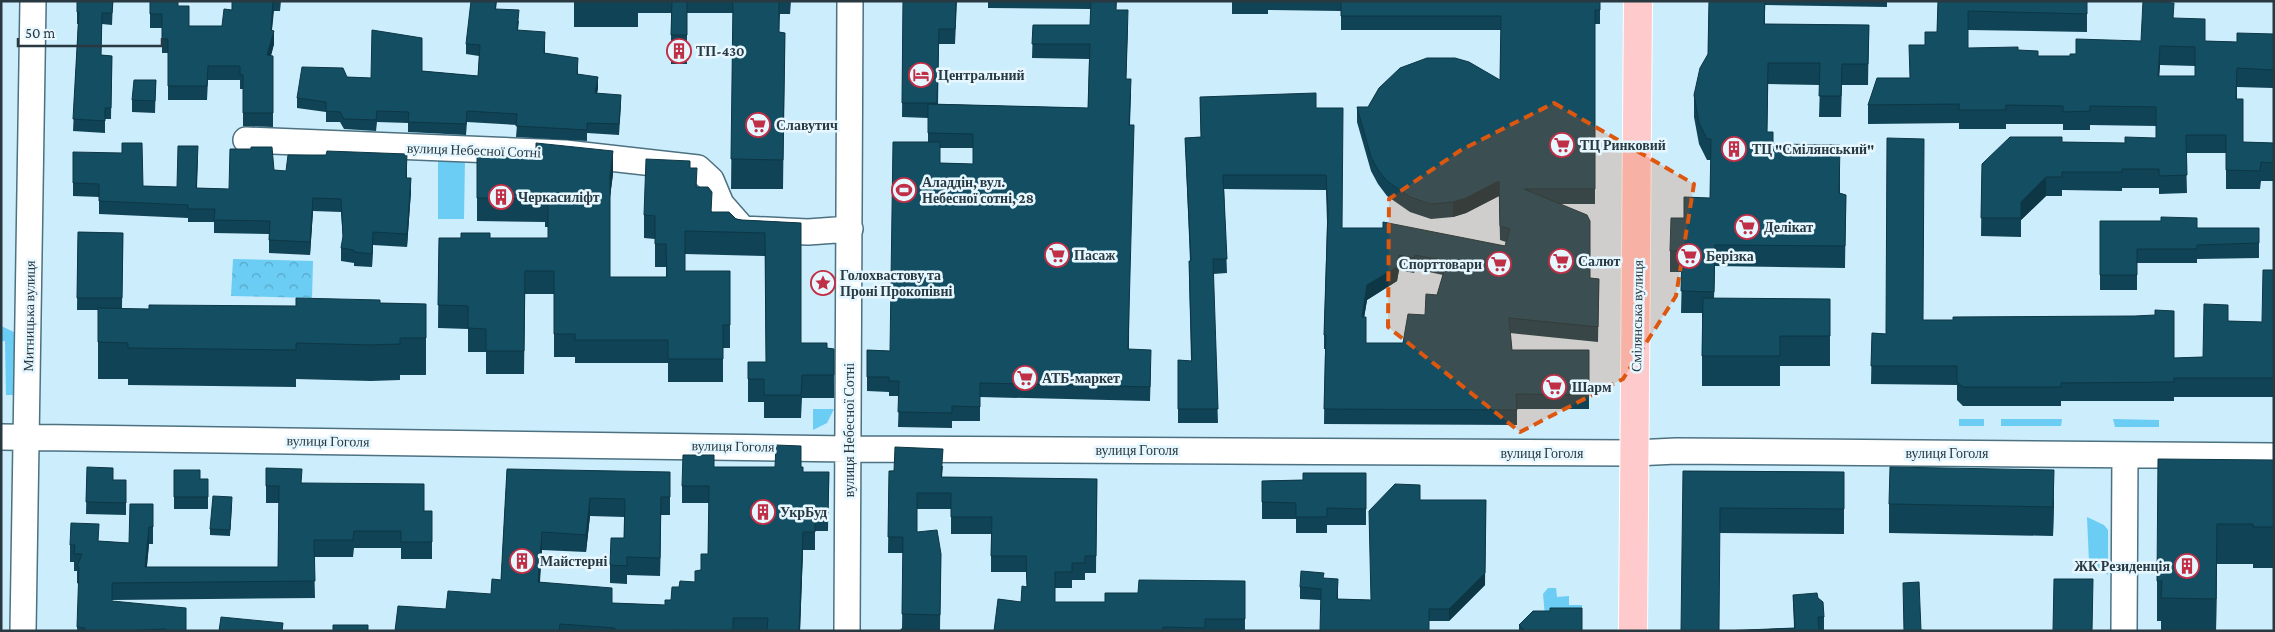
<svg xmlns="http://www.w3.org/2000/svg" width="2275" height="632" viewBox="0 0 2275 632" font-family="'Crimson Pro',serif">
	<style>
		.grass { fill: #6bccf4 }
		.forest { fill: url(#forest-crowns) }
		.lines { fill: none; stroke-linecap: round; stroke-linejoin: round }
		.minor-casing { stroke: #4c7181; stroke-width: 28 }
		.major-casing { stroke: #fff; stroke-width: 30 }
		.minor { stroke: #fff; stroke-width: 25 }
		.major { stroke: #fecacb; stroke-width: 28 }
		.wall { fill: #104355; fill-rule: evenodd }
		.shaded-wall { fill: #0d3745 }
		.building { fill: #134e63; stroke: #0d3745; fill-rule: evenodd }
		.marked { fill: #de570f; fill-opacity: 0.2; stroke: #de570f; stroke-width: 4; stroke-dasharray: 10 6; stroke-linejoin: round }
		.labels { text-anchor: middle; dominant-baseline: central; stroke-width: 5; stroke-linejoin: round; paint-order: stroke }
		.poi-label { font-size: 14px; font-weight: bold; fill: #293941; stroke: #e7f7ff; text-anchor: start }
		.street-label { font-size: 14px; fill: #293941; stroke: #e7f7ff }
	</style>
	<defs>
		<pattern id="forest-crowns" width="20" height="18" patternUnits="userSpaceOnUse" patternTransform="scale(1.25)"><rect width="20" height="18" fill="#6bccf4"/><path d="M2 6a3 3 0 1 1 6 0M12 15a3 3 0 1 1 6 0" fill="none" stroke="#58a7c7"/></pattern>
	</defs>
	<rect width="100%" height="100%" fill="#ccedfc"/>
	<path class="grass" d="M440,158H465L464,219H438V162Z
		M1,326L14,332L18,338L17,395H6L5,341H1Z
		M813,409H834L827,423L813,430Z
		M1959,419H1984V426H1959Z
		M2001,419H2062L2061,426H2001Z
		M2113,419L2159,420V427H2115Z
		M2087,517L2104,525L2108,530V575L2089,562Z
		M1548,588H1556L1557,597L1569,596V605H1582V618L1542,619L1545,616L1543,594Z"/>
	<path class="forest" d="M233,259L313,261L312,298L231,296Z"/>
	<g class="lines">
		<defs>
			<path id="minor" d="M246,140L565,153L698,168L711,180L721,204L743,229L808,232L850,229
				M1,437L849,449L1635,453L1676,451L2274,456
				M23,631L33,1
				M847,631L850,1
				M2124,631L2125,455"/>
			<path id="major" d="M1633,631L1638,1"/>
		</defs>
		<use href="#minor" class="minor-casing"/>
		<use href="#major" class="major-casing"/>
		<use href="#minor" class="minor"/>
		<use href="#major" class="major"/>
	</g>
	<path class="wall" d="M77,1H113L112,25L102,24L101,55L112,56L111,119H105V133L73,131L78,24H77Z
		M146,1H178V6L189,26H222L232,10V1H281L280,11H274L272,30L274,44L271,56H273V127L243,126V89H240V80H208L207,100H168V53H162V28H150V2Z
		M497,1L496,9L519,21L518,30L545,42V53L578,68V74L598,88L597,93L621,105L619,135L587,133V141L516,137L517,125L467,122L466,135L408,132V123L377,122L376,131L344,129L340,122H326V112L297,108V98L347,77L371,78L422,71L478,76L479,56L466,54V44Z
		M574,1H791L790,14H780L779,32L785,33L783,189H731L733,13H687V64H671V13H638V27H574Z
		M903,1H957L955,44H939L938,104L1088,108L1089,59L1032,58L1033,25H1090L1091,9L988,8V1H1117L1116,10L1128,24L1126,79L1131,94L1130,125L1129,349L1151,364L1150,401L980,397V421H952V428L898,427L899,396H889V392L867,391V350L890,351L928,142V118L902,117ZM940,148H973V164L940,163Z
		M1232,1H1600V24H1595V204H1559L1590,278L1599,279L1598,342L1510,333L1512,350H1589V409H1517V425L1324,424L1325,349H1324V335L1327,222L1326,190L1224,189L1227,273L1213,274L1218,423H1178V360L1191,361L1189,276V261H1190L1185,138L1201,137L1200,97L1316,108L1342,228L1505,246L1506,242L1500,240L1499,196L1466,213L1453,217L1431,219L1410,212L1387,196L1378,184L1371,171L1357,122V107H1368L1500,80L1501,30H1341V11L1268,10V14H1232ZM1415,269L1443,275L1437,295L1425,315L1403,343H1366L1364,317L1367,300L1397,281L1399,270L1414,273Z
		M1709,1H1887V7L1765,5V24L1869,25L1868,85H1842L1841,117H1819L1820,85L1768,84L1767,132L1773,144L1840,166V193L1846,195L1845,268L1715,266L1714,299H1830V366H1780V386H1702V313H1681L1682,272H1670V251L1684,218L1710,198L1711,160H1707L1699,144L1694,117V95L1708,54Z
		M1938,1H2087V32L1968,30V48L2018,50L2038,56H2070L2076,54L2141,41L2162,1V2L2174,18L2205,41L2237,42L2274,34V109L2273,88L2237,87V99L2243,142L2274,143V181H2261L2260,189H2226V153H2186L2187,193L2159,194V188H2122V191L2062,190V196H2046L2021,220V237L1981,236L1982,164L2062,142L2125,143L2156,138V126L2090,125V130H2063V124H2006V129H1959V123L1868,124V105L1910,78L1925,45L1937,32ZM2160,65L2195,66V76H2159Z
		M156,80L155,113L132,112V100Z
		M73,152L143,186L177,187L198,159L197,188L229,189L274,170L286,171L407,167V178L411,191L407,247L373,245L372,267L354,266V263L341,261V248L343,239L341,212L313,211L310,255L269,253V234L214,233V222H188V218L99,214V197L73,196Z
		M477,155L536,156L613,174L610,197V277H666V267H655V239L644,238V215L690,168L697,187L712,212L742,220L801,223V343L827,348L834,349V398H802L801,418H764V402H748V362H766L765,256L685,254V271H730V348H723V382H668V363H575V357H554V294H525L524,374H486V352H468V329L438,328L439,238H548V227H545V222L477,221Z
		M2100,221L2197,228H2259V258L2197,259V263H2137V290H2100Z
		M78,232L123,233L122,309H149L296,306L380,303L426,304V375H400V380L371,381L296,379V387L128,385V379H98V310H77Z
		M2274,270V397H2174V401H2061V406H1963L1957,400V385L1871,384L1872,333L1886,334L1923,320L2174,358L2203,357L2228,321L2262,322Z
		M2274,460V568H2253V564H2217L2216,631H2161V621H2157V581Z
		M943,466L942,477L1097,479L1096,573H1085V580H1072V588H1055V602H1105L1138,593L1245,581V631H994L1021,602L1027,587L1026,572H991V534H951V509H917V532L941,554L940,631L902,629L903,553H888L889,471Z
		M87,467L113,480H126V515L86,514Z
		M714,467H801L803,472H829L828,531H815V550H803L800,631H395L446,609L491,594L501,580L507,469L670,490V515H661L660,576L627,575V584L610,583V565L624,538V517L590,516L586,552L542,550L540,582L612,603L665,605L671,600L679,587L695,582L708,554L709,503H682V486Z
		M266,468L302,483L424,511H432V559H401V548H354L353,557H314L315,598L112,600V601L186,631H77L79,584L77,583V571H74V562H70V545L99,541L129,543L153,504V544H149L147,567H278L279,503H266Z
		M174,470L200,479H208V509H174Z
		M1683,471L1844,472V534L1720,533Z
		M1366,473V525H1327V533H1296V519H1262V481L1303,480Z
		M1420,500L1485,585L1449,621H1429L1320,600L1300,599V587L1324,578L1338,591V599L1371,600Z
		M2054,500L2053,536L1889,533V504Z
		M232,503L230,536L210,535V529Z
		M1793,595L1818,598L1824,617V631H1722L1794,628Z
		M1519,625L1582,631H1519Z"/>
	<path class="shaded-wall" d="M274,1L271,41L274,31V44L267,69V55L271,30Z
		M2160,46V65L2158,95V76Z
		M598,77V88L595,104V93Z
		M613,151V174L610,197V174Z
		M2046,177V196L2021,220V237V202Z
		M411,178V191L407,247V234Z
		M1499,181V196L1466,213L1453,217V202Z
		M313,198V211L310,255V242Z
		M373,232V245L372,267V254Z
		M1399,255V270L1397,281L1367,300L1362,331V317L1367,285Z
		M1415,255V269L1414,273V258Z
		M2054,470V500L2053,536V507Z
		M661,497V515L660,576V558Z
		M590,498V516L586,552V535Z
		M1486,500L1485,585L1449,621V609Z
		M2217,524V564L2216,631V599Z
		M149,527V544L145,584V567Z
		M542,532V550L538,600V582Z
		M803,532V550L800,631H799Z
		M1338,579V591L1337,611V599Z"/>
	<path class="building" d="M77,1H113L112,13H102L101,55L112,56L111,108H105V121L73,119L79,12H77Z
		M150,1H178V6H189V26H222L224,9L232,10V1H273L271,30L274,31L267,55L273,56V113H243V75H240V66H208L207,86H168V39H162V14H150Z
		M471,1H496L495,9L519,10L517,30L545,32L544,53L578,58L577,74L598,77L595,93L621,95L619,124L587,123V130L516,126L517,114L467,111L466,124L408,122L409,112L377,111L376,120L344,119L340,112L326,111V102L297,98L302,67L343,68L347,77L371,78L372,30L422,38V71L478,76L480,45L466,44Z
		M672,1H687V35H671Z
		M733,1H779V32L785,33L783,160L731,159Z
		M903,1H956L955,29H939L937,103H902Z
		M1091,1H1116V10H1128L1126,79H1131L1129,125H1134L1128,349L1151,350L1150,387L980,383V407L952,406V413L898,412L899,381H889V377H867V350L890,351L893,142H940V163L973,164V134L928,133V104L1088,108L1090,44H1032L1033,25H1090Z
		M1341,1H1600V10H1595V189H1524L1587,215L1590,221V278L1599,279L1598,327L1509,318L1512,350H1589V395L1516,394L1517,410L1324,409L1326,335H1324L1328,213L1326,175H1223L1227,259H1213L1218,409H1178V360L1192,361L1189,261H1191L1185,138L1201,137L1200,97L1316,93V108H1343L1342,228H1383V222L1505,246L1510,229L1500,226L1499,181L1466,198L1453,202L1431,204L1410,197L1387,181L1378,170L1371,157L1357,107H1368L1379,88L1400,68L1427,58H1455L1469,62L1500,80L1501,16H1341ZM1399,255L1414,258L1415,255L1447,261L1437,295L1426,294L1425,315L1408,314L1403,343H1366V317H1362L1367,285L1397,267Z
		M1709,1H1765L1764,24L1869,25L1868,64H1842L1841,96H1819L1820,63H1768L1767,132H1773V144L1840,145L1839,193L1846,195L1845,246L1715,245L1714,292L1681,291L1682,251H1670L1671,218H1684V197L1710,198L1711,139H1707L1699,123L1694,95L1700,68L1708,54Z
		M1938,1H2087V14L1968,11V48L2018,47V50L2038,51V56H2070V54H2076V39L2141,41L2143,1H2161V2L2174,3L2173,18L2205,19V41L2237,42V33L2274,34V90L2273,70L2237,68L2236,99H2243V142L2274,143V163L2261,162L2260,171L2226,170V135H2186L2187,175L2159,176V169H2122V172H2062V177H2046L2021,202V218H1981L1982,164L2010,137H2062V142L2125,143V137L2156,138V107L2090,106V111L2063,112V106L2006,105V110H1959V104L1868,105L1877,78H1910L1909,45H1925V32H1937ZM2160,46L2195,47V76H2158Z
		M134,80H156L155,101L132,100Z
		M1887,138L1924,139L1923,320H1953V317L2135,316L2155,315V310L2174,311V358L2203,357L2204,304L2228,305V321L2262,322L2263,270H2274V378H2174V382L2061,383V387H1963L1957,382V366H1871L1872,333L1886,334Z
		M122,143H142L143,186L177,187L178,146H198L196,188L229,189L230,149H251V147H272L274,170L286,171L288,155H326L327,151L407,154L406,178H411L407,234L373,232L372,254L354,252V250L341,248L343,236L341,199L313,198L310,242L269,240L270,221L214,220L215,209H188V205L99,201V184L73,183V152L122,153Z
		M536,143L613,151L610,174V277H667L666,244H655V216L644,215L646,159L690,161V168H697L696,187H708L712,192L711,212H729L736,219L742,220L801,223V343H827V348L834,349V375H802L801,395H764V379H748V362H766L765,233L685,231V271H730V325H723V359H668V340H575V334H554V271H525L524,351H486V329L468,328V306L438,305L439,238H461V233H490V238H548V204H545V199L477,198V155L536,156Z
		M2161,217L2197,218V228H2259V243L2197,245V249H2137V275H2100V221H2161Z
		M78,232L123,233L122,298H77Z
		M296,298L380,300V303L426,304V338H400V344L371,345L296,343V350L128,348V343L98,342V308L149,309V305L296,306Z
		M1703,298L1830,299V336H1780V356H1702Z
		M776,445L801,446V467H803V472H829L828,513H815V532H803L799,631H767L768,618H733V631L669,630L668,631H615V628L560,624L559,631H395L398,606L446,609L448,591L491,594L492,579L501,580L507,469L670,472V497H661L660,558L627,557V566L610,565L611,538H624L625,499L590,498L586,535L542,532L538,582L612,588V603L665,605V600H671L672,587H679L680,581L695,582V571L701,570V554H708L709,486H682L683,455H714V467H775Z
		M895,447L943,449L941,477L1097,479L1096,556H1085V563H1072V572H1055V602H1105V593H1138L1139,580L1245,581V619H1205V628L1163,627V631H994L998,599L1021,602L1022,586L1027,587L1026,556H991L992,517H951V493H917V532L937,530L941,554L940,615L902,614L903,537H888L889,471H894Z
		M2158,459L2274,460V527H2253V524H2217L2216,599L2161,598L2162,581H2157Z
		M87,467L113,468V480H126V503L86,502Z
		M1890,467L2054,470L2053,507L1889,504Z
		M266,468L302,469L301,483L424,484V511H432V542H401V531H354L353,540H314L315,581L112,583V601L186,608V631H166V629L137,630V631H85V628L77,627L79,567L77,566L82,554H74L75,545H70L71,523L99,524L98,541L129,543L130,504H153V527H149L145,567H278L279,486H266Z
		M174,470H200V479H208V497H174Z
		M1683,471L1844,472V509L1720,508L1719,631H1681Z
		M1303,473H1366V509L1327,508V517H1296V503L1262,502V481L1303,480Z
		M1395,484L1420,485V500H1486L1485,573L1449,609H1429V631H1320L1321,589L1300,587L1301,571L1324,573L1323,578L1338,579L1337,599L1371,600L1369,511Z
		M213,496L232,497L230,530L210,529Z
		M2054,579H2093L2092,631H2053Z
		M1919,582L1921,630L1930,631H1904L1903,583Z
		M1817,593L1818,598L1823,602L1824,617H1818L1819,631H1722L1795,628L1793,595Z
		M1550,608H1582V631H1525L1519,625L1533,611H1550Z
		M221,617L283,623L282,631H219Z
		M333,625H368V631H333Z
		M901,629L940,630V631H901Z"/>
	<path class="marked" d="M1554,103L1694,184L1676,296L1623,379L1520,432L1388,327L1389,199L1461,150Z"/>
	<defs>
		<symbol id="building-ring" viewBox="-11 -11 22 22"><circle r="9.5" fill="#e7f7ff" stroke="#c02f45" stroke-width="1.5"/><path d="M-4-6H4V6H1V3H-1V6H-4ZM-2.5-4.3h1.7v1.8h-1.7ZM.8-4.3h1.7v1.8H.8ZM-2.5-1h1.7V.8h-1.7ZM.8-1h1.7V.8H.8Z" fill="#c02f45"/></symbol>
		<symbol id="hotel-ring" viewBox="-11 -11 22 22"><circle r="9.5" fill="#e7f7ff" stroke="#c02f45" stroke-width="1.5"/><path d="M-6-4.5h1.5V1H6V5H4.5V3h-9V5H-6ZM-4 0a1.8 1.8 0 1 1 3.6 0ZM.5 0V-2.5h3Q6-2.5 6 0Z" fill="#c02f45"/></symbol>
		<symbol id="supermarket-ring" viewBox="-11 -11 22 22"><circle r="9.5" fill="#e7f7ff" stroke="#c02f45" stroke-width="1.5"/><path d="M-6-5.5h2.5l.6 2H6L4.5 2H-2.5L-4.4-4H-6ZM-1.5 3.2a1.3 1.3 0 1 0 .1 0ZM3 3.2a1.3 1.3 0 1 0 .1 0Z" fill="#c02f45"/></symbol>
		<symbol id="stadium-ring" viewBox="-11 -11 22 22"><circle r="9.5" fill="#e7f7ff" stroke="#c02f45" stroke-width="1.5"/><path d="M0-5a6.5 5 0 1 0 0 10a6.5 5 0 1 0 0-10ZM-3.5-1.8h7v3.6h-7Z" fill="#c02f45"/></symbol>
		<symbol id="sight-ring" viewBox="-11 -11 22 22"><circle r="9.5" fill="#e7f7ff" stroke="#c02f45" stroke-width="1.5"/><path d="M0-6L1.8-2.2L6-1.7L2.9 1.2L3.7 5.4L0 3.3L-3.7 5.4L-2.9 1.2L-6-1.7L-1.8-2.2Z" fill="#c02f45"/></symbol>
	</defs>
	<g fill-rule="evenodd">
		<use href="#building-ring" x="665" y="37" width="28" height="28"/>
		<use href="#hotel-ring" x="907" y="61" width="28" height="28"/>
		<use href="#supermarket-ring" x="744" y="111" width="28" height="28"/>
		<use href="#supermarket-ring" x="1548" y="131" width="28" height="28"/>
		<use href="#building-ring" x="1720" y="135" width="28" height="28"/>
		<use href="#stadium-ring" x="890" y="176" width="28" height="28"/>
		<use href="#building-ring" x="487" y="183" width="28" height="28"/>
		<use href="#supermarket-ring" x="1733" y="213" width="28" height="28"/>
		<use href="#supermarket-ring" x="1043" y="241" width="28" height="28"/>
		<use href="#supermarket-ring" x="1675" y="242" width="28" height="28"/>
		<use href="#supermarket-ring" x="1547" y="247" width="28" height="28"/>
		<use href="#supermarket-ring" x="1485" y="250" width="28" height="28"/>
		<use href="#sight-ring" x="809" y="269" width="28" height="28"/>
		<use href="#supermarket-ring" x="1011" y="364" width="28" height="28"/>
		<use href="#supermarket-ring" x="1540" y="373" width="28" height="28"/>
		<use href="#building-ring" x="749" y="498" width="28" height="28"/>
		<use href="#building-ring" x="508" y="547" width="28" height="28"/>
		<use href="#building-ring" x="2173" y="552" width="28" height="28"/>
	</g>
	<g class="labels">
		<g class="poi-label">
			<text x="696" y="51">ТП-430</text>
			<text x="938" y="75">Центральний</text>
			<text x="776" y="125">Славутич</text>
			<text x="1580" y="145">ТЦ Ринковий</text>
			<text x="1752" y="149">ТЦ "Смілянський"</text>
			<text x="922" y="182">Аладдін, вул.<tspan x="922" dy="16">Небесної сотні, 28</tspan></text>
			<text x="518" y="197">Черкасиліфт</text>
			<text x="1764" y="227">Делікат</text>
			<text x="1074" y="255">Пасаж</text>
			<text x="1706" y="256">Берізка</text>
			<text x="1578" y="261">Салют</text>
			<text x="1482" y="264" text-anchor="end">Спорттовари</text>
			<text x="840" y="275">Голохвастову та<tspan x="840" dy="16">Проні Прокопівні</tspan></text>
			<text x="1042" y="378">АТБ-маркет</text>
			<text x="1572" y="387">Шарм</text>
			<text x="780" y="512">УкрБуд</text>
			<text x="540" y="561">Майстерні</text>
			<text x="2170" y="566" text-anchor="end">ЖК Резиденція</text>
		</g>
		<g class="street-label">
			<text transform="translate(474 150) rotate(2)">вулиця Небесної Сотні</text>
			<text transform="translate(29 316) rotate(-89)">Митницька вулиця</text>
			<text transform="translate(1637 316) rotate(-89)">Смілянська вулиця</text>
			<text transform="translate(849 430) rotate(-90)">вулиця Небесної Сотні</text>
			<text transform="translate(328 441) rotate(1)">вулиця Гоголя</text>
			<text transform="translate(733 446) rotate(1)">вулиця Гоголя</text>
			<text x="1137" y="450">вулиця Гоголя</text>
			<text x="1542" y="453">вулиця Гоголя</text>
			<text x="1947" y="453">вулиця Гоголя</text>
		</g>
	</g>
	<rect width="2275" height="632" fill="none" stroke="#293941" stroke-width="5"/>
	<path d="M18 38v8h144v-8" fill="none" stroke="#293941" stroke-width="2.5"/>
	<text x="25" y="38" font-size="15" fill="#293941" stroke="#e7f7ff" stroke-width="4" paint-order="stroke">50 m</text>
</svg>
